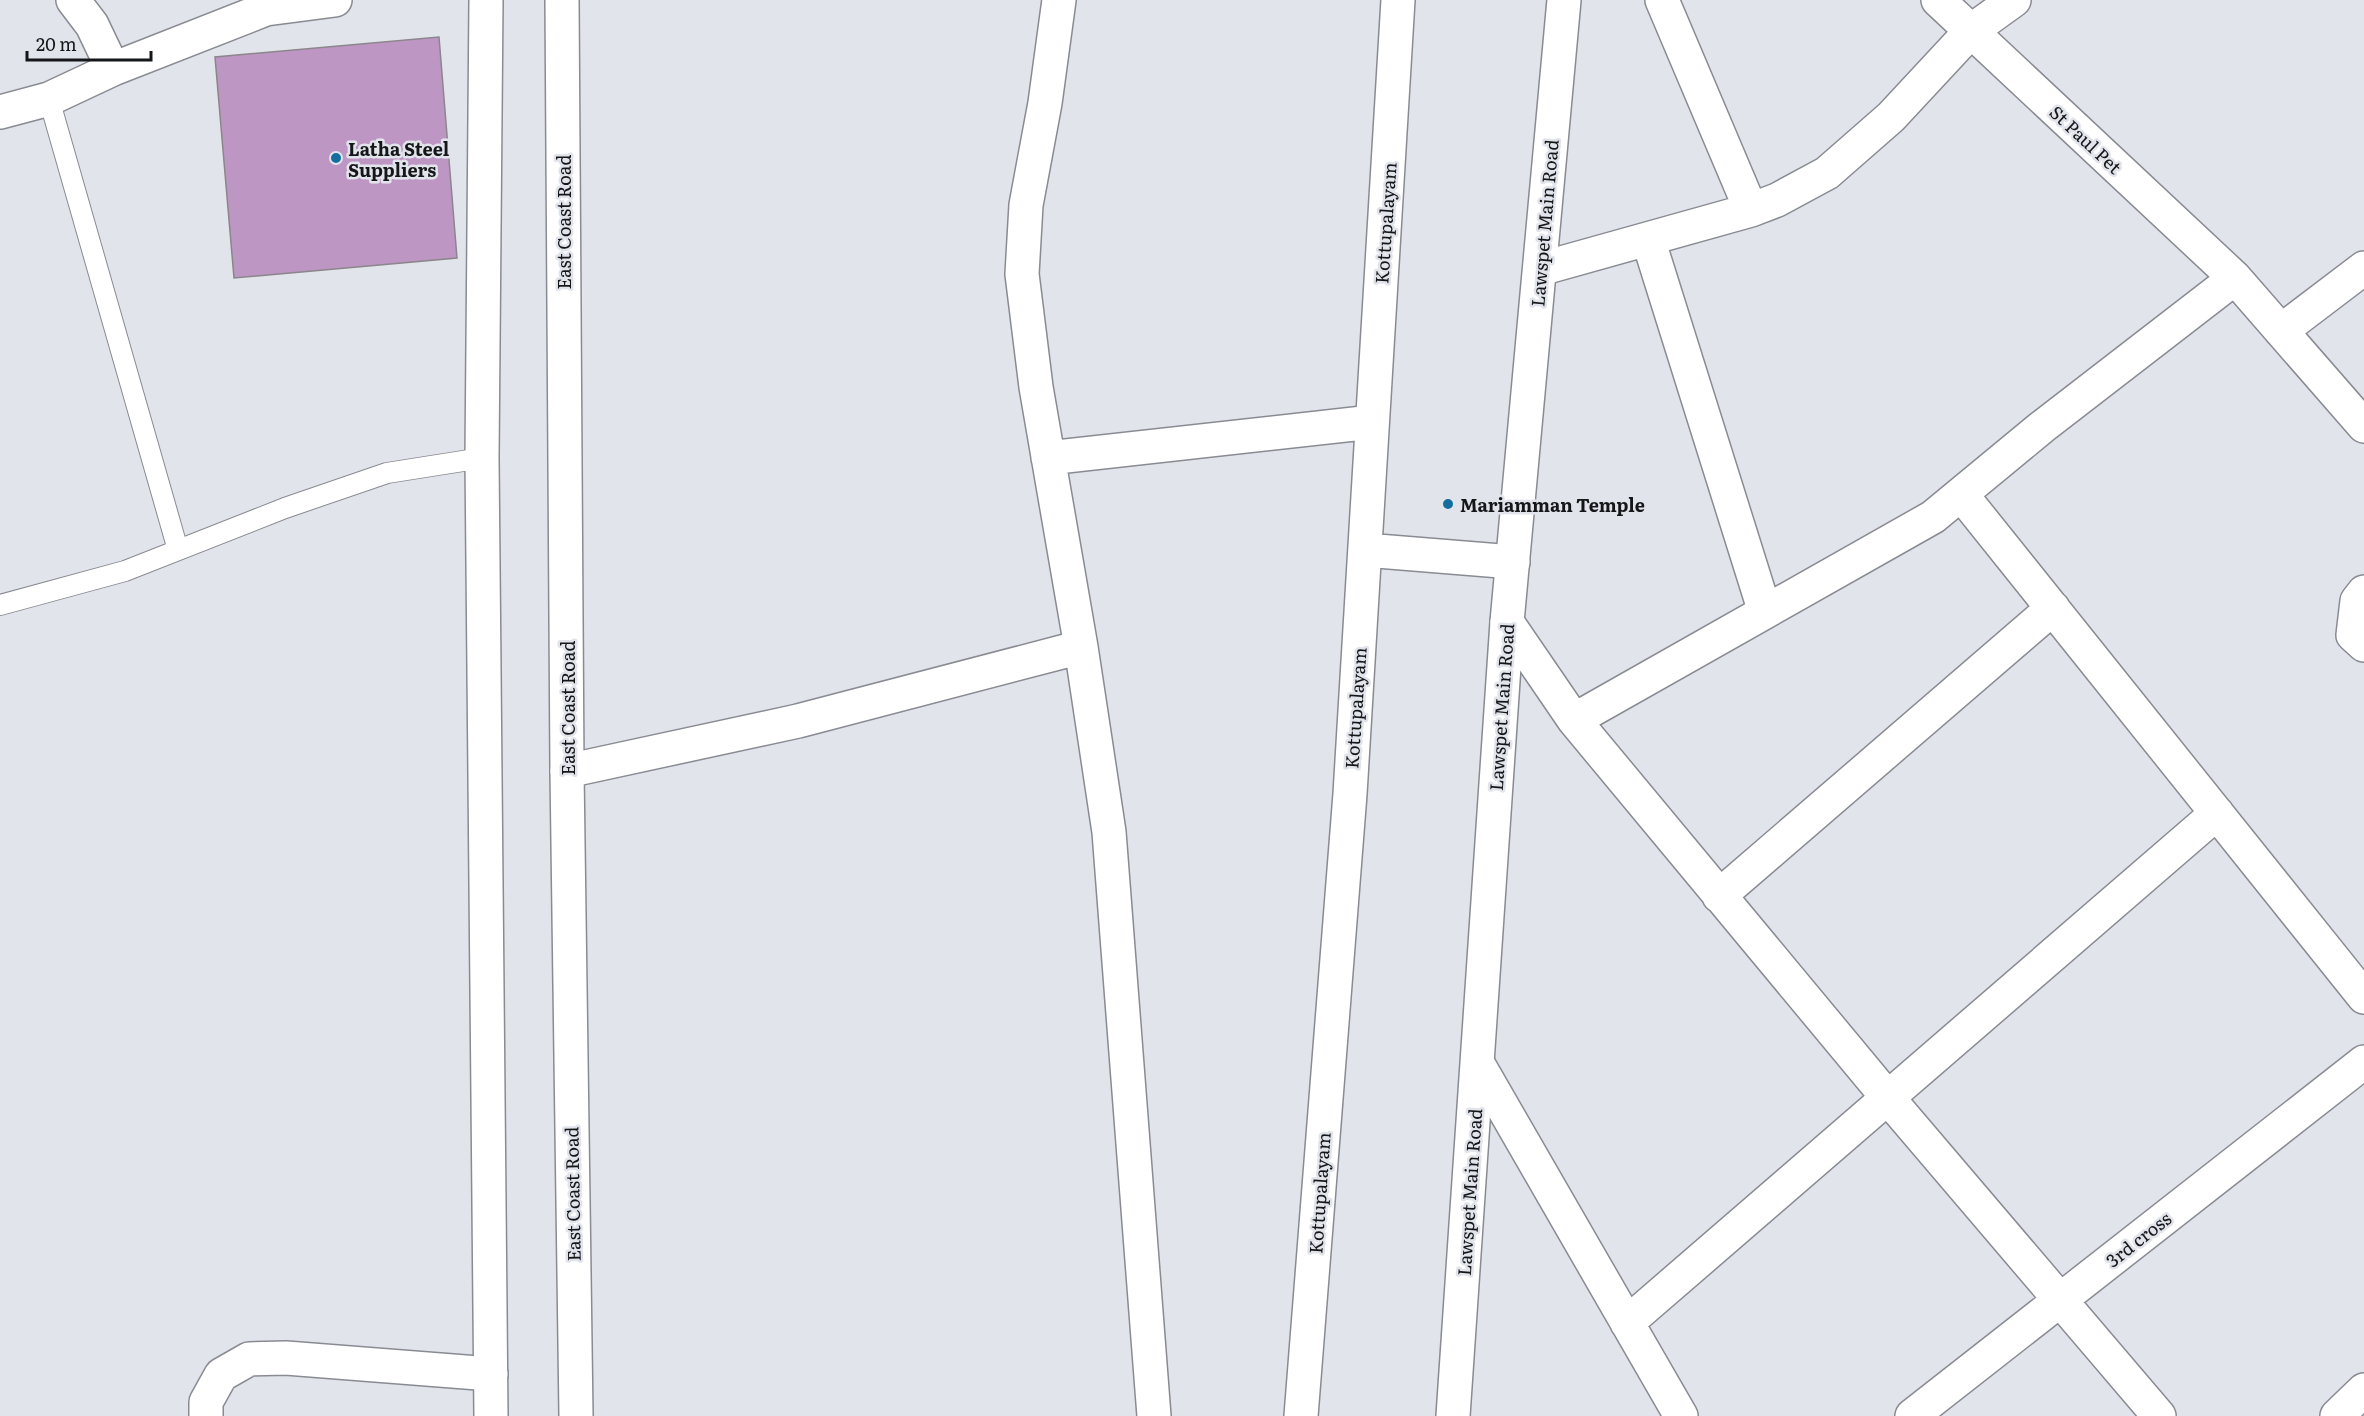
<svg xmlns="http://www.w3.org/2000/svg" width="2364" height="1416" viewBox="0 0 2364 1416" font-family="Literata,serif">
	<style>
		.building { fill: #be96c3; stroke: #8b868b; stroke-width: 1.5 }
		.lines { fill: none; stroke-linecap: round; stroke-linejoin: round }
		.service-casing { stroke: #898b92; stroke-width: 22 }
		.minor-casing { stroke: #898b92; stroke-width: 36 }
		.tertiary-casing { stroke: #898b92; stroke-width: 36 }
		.trunk-casing { stroke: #898b92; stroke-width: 36 }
		.service { stroke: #fff; stroke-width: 20 }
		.minor { stroke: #fff; stroke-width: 33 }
		.tertiary { stroke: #fff; stroke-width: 33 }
		.trunk { stroke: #fff; stroke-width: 33 }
		.poi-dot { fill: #146e9d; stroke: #e2e4ec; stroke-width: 2 }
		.labels { text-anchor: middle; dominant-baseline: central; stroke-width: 5; stroke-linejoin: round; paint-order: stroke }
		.street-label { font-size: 18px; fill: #151618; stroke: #e2e4ec }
		.poi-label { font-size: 18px; font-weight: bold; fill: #151618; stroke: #e2e4ec; text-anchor: start }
	</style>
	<rect width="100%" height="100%" fill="#e2e4ec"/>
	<path class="building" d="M439,37L457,258L234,278L215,57Z"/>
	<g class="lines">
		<defs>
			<path id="service" d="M49,99L178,550
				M0,605L125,571L285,508L387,473L482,458"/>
			<path id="minor" d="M73,0L92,25L113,69
				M1059,0L1045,103L1026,205L1022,274L1036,387L1081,647L1109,832L1154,1416
				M1662,0L1751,210
				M1938,0L2235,278L2364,426
				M0,112L49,99L113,69L266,9L335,0
				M1648,239L1765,612
				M1540,269L1751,210L1777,200L1827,173L1891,117L1971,31L2014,0
				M2281,331L2364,268
				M1048,458L1372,422
				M1961,494L2364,997
				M1365,550L1513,562
				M2364,592L2357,601L2353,635L2364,645
				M1507,622L1574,720L1888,1098L2159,1416
				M1574,720L1933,517L2042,427L2235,278
				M567,771L798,721L1081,647
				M1719,896L2053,608
				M1478,1064L1681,1416
				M1627,1323L2217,813
				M206,1416V1402L221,1375L249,1359L286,1358L491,1374
				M1301,1416L1350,794L1398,0
				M1912,1416L2364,1062
				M2337,1416L2364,1390"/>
			<path id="tertiary" d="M1453,1416L1507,622L1564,0"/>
			<path id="trunk" d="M486,0L482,458L491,1416
				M562,0L567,771L576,1416"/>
		</defs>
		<use href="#service" class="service-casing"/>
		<use href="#minor" class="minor-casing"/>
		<use href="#tertiary" class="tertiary-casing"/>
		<use href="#trunk" class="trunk-casing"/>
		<use href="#service" class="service"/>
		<use href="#minor" class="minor"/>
		<use href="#tertiary" class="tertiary"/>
		<use href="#trunk" class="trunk"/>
	</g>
	<g class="poi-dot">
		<circle cx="336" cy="158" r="6"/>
		<circle cx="1448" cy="504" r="6"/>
	</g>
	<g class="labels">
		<g class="street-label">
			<text transform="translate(2086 139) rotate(43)">St Paul Pet</text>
			<text transform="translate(563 222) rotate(-90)">East Coast Road</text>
			<text transform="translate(1385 223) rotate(-86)">Kottupalayam</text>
			<text transform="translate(1544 223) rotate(-85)">Lawspet Main Road</text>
			<text transform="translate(1501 707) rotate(-86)">Lawspet Main Road</text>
			<text transform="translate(567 708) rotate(-90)">East Coast Road</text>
			<text transform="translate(1355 708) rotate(-86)">Kottupalayam</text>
			<text transform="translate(1469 1192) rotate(-86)">Lawspet Main Road</text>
			<text transform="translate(1319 1193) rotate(-86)">Kottupalayam</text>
			<text transform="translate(572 1194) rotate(-91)">East Coast Road</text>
			<text transform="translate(2138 1239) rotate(-38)">3rd cross</text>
		</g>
		<g class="poi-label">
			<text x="348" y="148">Latha Steel<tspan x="348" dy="21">Suppliers</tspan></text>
			<text x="1460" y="504">Mariamman Temple</text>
		</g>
	</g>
	<path d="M27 51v9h124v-9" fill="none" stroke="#151618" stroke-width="3"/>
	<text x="36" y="51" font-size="18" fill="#151618" stroke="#e2e4ec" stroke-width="4.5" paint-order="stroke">20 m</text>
</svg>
